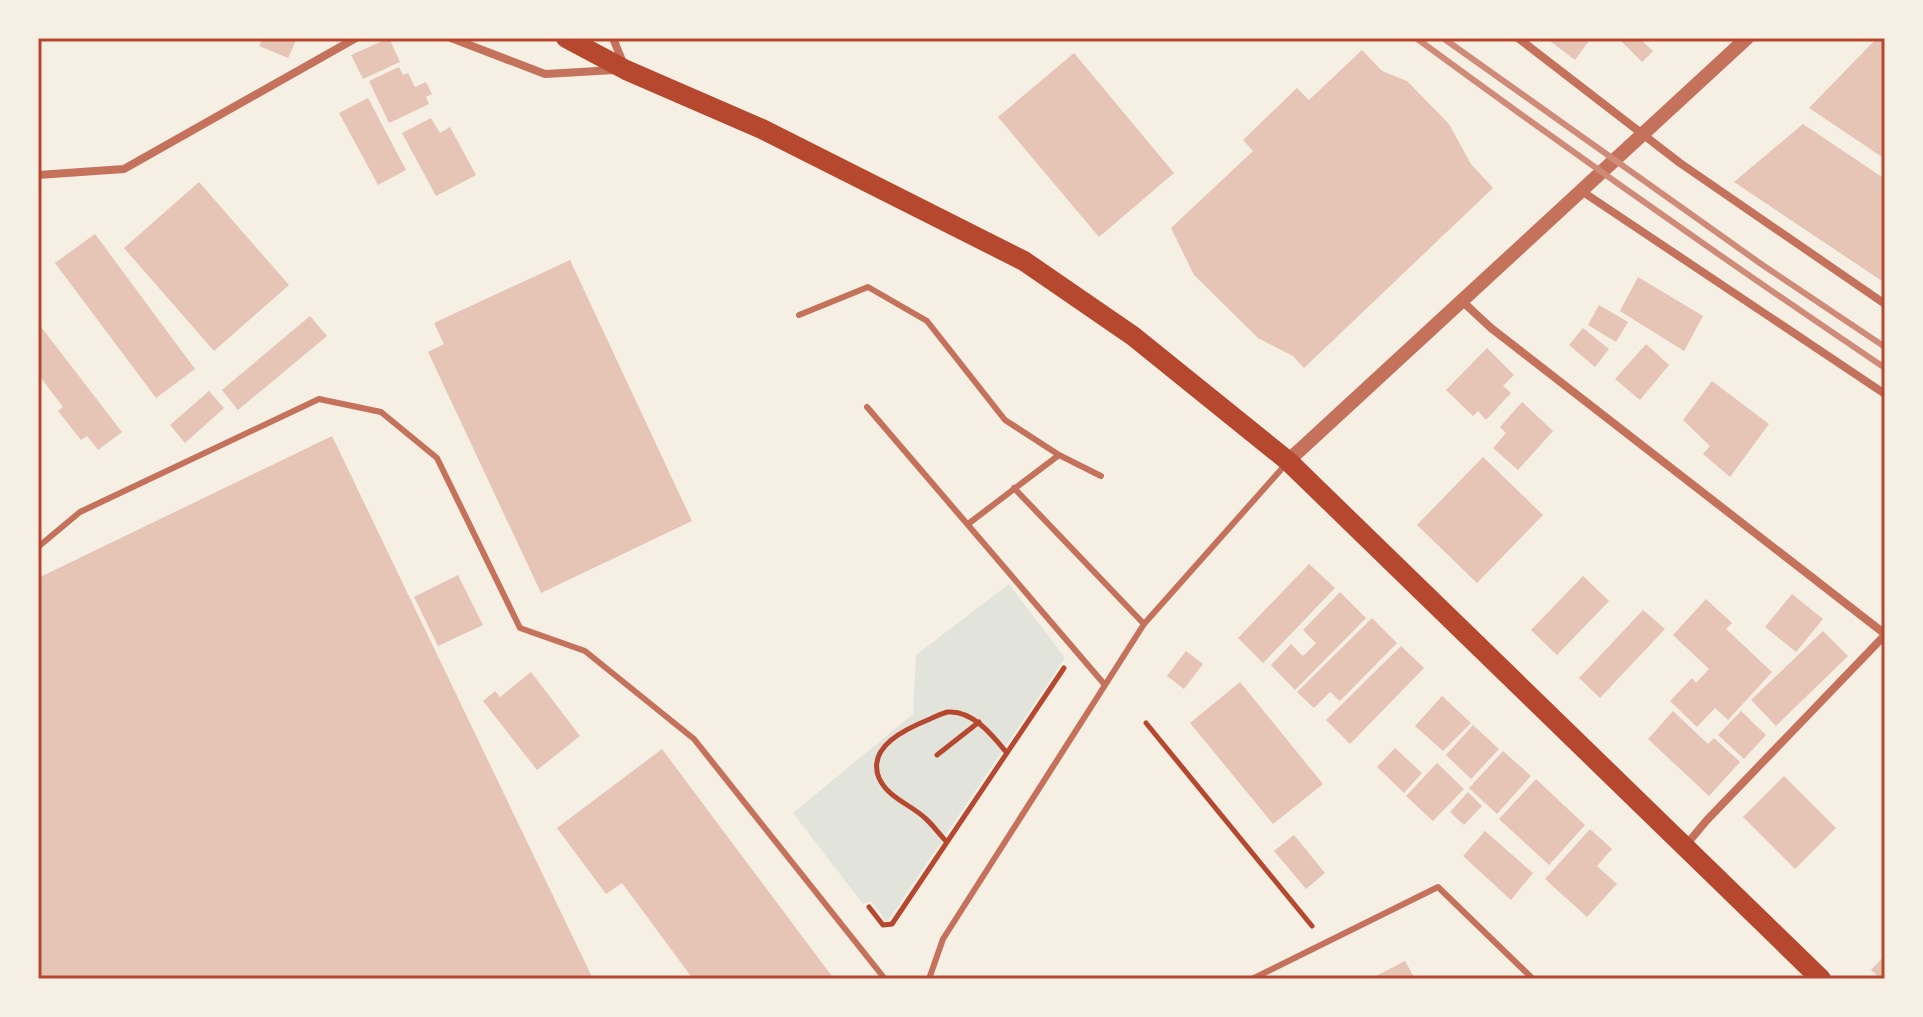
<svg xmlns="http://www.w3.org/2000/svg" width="1923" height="1017" viewBox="0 0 1923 1017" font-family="Raleway,sans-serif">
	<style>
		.green { fill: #e2e4dc }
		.building { fill: #e6c5b7 }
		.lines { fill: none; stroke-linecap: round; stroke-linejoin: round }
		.path { stroke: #b5482f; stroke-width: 5 }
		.service { stroke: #c5725c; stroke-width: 6 }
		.minor { stroke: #c5725c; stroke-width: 8 }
		.tertiary { stroke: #c5725c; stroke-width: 14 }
		.primary { stroke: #b5482f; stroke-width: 20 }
		.rail { stroke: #cf8b77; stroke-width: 6 }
		.neatline { fill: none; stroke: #b5482f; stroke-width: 3 }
	</style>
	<rect width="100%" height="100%" fill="#f6efe4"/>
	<path class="green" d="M1009,584L1065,658L887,922L871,901L863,904L793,813L913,714L916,655Z"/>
	<path class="building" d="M263,38H297L288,58L259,46Z
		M389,38L400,62L363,79L351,55Z
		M1546,38H1591L1575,60Z
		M1618,38H1639L1653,51L1642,62Z
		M1877,38L1885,41V159L1809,108Z
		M1362,50L1382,71L1407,81L1449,124L1471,164L1493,188L1304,368L1293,356L1258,338L1194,275L1171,228L1253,151L1243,140L1297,88L1309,100Z
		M1074,53L1174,173L1099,237L998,117Z
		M399,67L403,75L408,73L415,87L426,82L432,94L426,97L429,104L389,123L369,81Z
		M368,98L406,170L378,185L339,113Z
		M431,118L440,133L450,127L476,175L436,196L402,133Z
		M1803,124L1885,179V283L1734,182Z
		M199,182L289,285L214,351L124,248Z
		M95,234L195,369L156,398L55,263Z
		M570,260L692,521L541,593L428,352L444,344L434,323Z
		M1638,277L1703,316L1684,351L1620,311Z
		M1599,305L1628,322L1616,342L1588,325Z
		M310,316L327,336L238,410L222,390Z
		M38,323L122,432L98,450L87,436L81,440L58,411L63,407L38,374Z
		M1583,328L1609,349L1595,367L1569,345Z
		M1646,344L1669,365L1640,400L1615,379Z
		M1487,348L1514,375L1503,386L1511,393L1486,420L1478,411L1473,416L1446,390Z
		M1712,381L1769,424L1730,477L1703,454L1710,446L1683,420Z
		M209,391L224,408L185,443L170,425Z
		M1522,402L1553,431L1518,470L1493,448L1506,433L1500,427Z
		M332,436L593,979H38V578Z
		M1483,457L1543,515L1477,583L1417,525Z
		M1309,564L1335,588L1263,663L1238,638Z
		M458,575L483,625L438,646L414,597Z
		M1583,576L1609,601L1557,655L1531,630Z
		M1340,592L1366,618L1295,690L1271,665L1291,644L1303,656L1316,643L1303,630Z
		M1792,594L1823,619L1796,652L1765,627Z
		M1706,599L1732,623L1726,629L1772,672L1728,720L1715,708L1697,727L1670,701L1692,678L1696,683L1709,669L1673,635Z
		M1643,610L1665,629L1600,698L1579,678Z
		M1372,618L1397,643L1340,701L1330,692L1314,708L1297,692Z
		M1823,631L1848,656L1776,726L1751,700Z
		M1401,646L1424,668L1350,744L1326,720Z
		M1186,651L1203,664L1184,689L1167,676Z
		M531,672L580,736L537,770L483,701L495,691L500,697Z
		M1240,682L1323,784L1273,824L1190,723Z
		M1442,696L1471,723L1443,751L1415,726Z
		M1673,711L1708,744L1714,738L1740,762L1709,796L1648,739Z
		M1741,711L1766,735L1744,759L1718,735Z
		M1473,725L1499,749L1471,779L1446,755Z
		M1395,748L1422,773L1404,793L1377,767Z
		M662,749L834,979H693L622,883L606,894L557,828Z
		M1503,751L1531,776L1497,814L1469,788Z
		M1437,763L1464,789L1433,821L1406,796Z
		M1784,776L1836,828L1795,869L1743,817Z
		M1536,779L1585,825L1549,865L1499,819Z
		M1468,792L1482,806L1464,825L1450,812Z
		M1590,829L1612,849L1597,866L1617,884L1587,917L1545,879Z
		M1485,831L1533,873L1511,900L1463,856Z
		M1294,835L1325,873L1306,889L1274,851Z
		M1885,955V979H1881L1871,970Z
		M1405,961L1415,979H1370Z"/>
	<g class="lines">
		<path class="path" d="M1146,723L1312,926
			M937,755L979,722
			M946,841C939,834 933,825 925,818C910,804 888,798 879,778C866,746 908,728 930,719C935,717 942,713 948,712C973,710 993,736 1007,753
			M869,907L883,925L892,924L1064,668"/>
		<path class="service" d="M799,315L868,287L927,321L1005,420L1059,455L1101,476
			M867,407L1105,685
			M1014,488L1144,624
			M968,524L1059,455
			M38,547L80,512L319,399L381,412L437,458L520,628L585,651L694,739L885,979
			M929,979L943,939L1144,624L1286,464
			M1252,979L1438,887L1533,979"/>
		<path class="minor" d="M451,38L545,74L615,70
			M613,38L623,63
			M1518,38L1680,163L1885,304
			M38,175L124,169L356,38
			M1580,190L1885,394
			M1463,302L1491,328L1885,634
			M1686,845L1707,820L1885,635"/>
		<path class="tertiary" d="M1288,461L1747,38"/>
		<path class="primary" d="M566,38L626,70L762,129L1024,261L1133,336L1288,461L1821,979"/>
		<path class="rail" d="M1416,38C1570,151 1726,261 1885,368
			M1443,38L1764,266L1885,347"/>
	</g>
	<rect width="1923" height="1017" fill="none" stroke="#f6efe4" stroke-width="80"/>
	<rect x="40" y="40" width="1843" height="937" class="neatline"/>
</svg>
